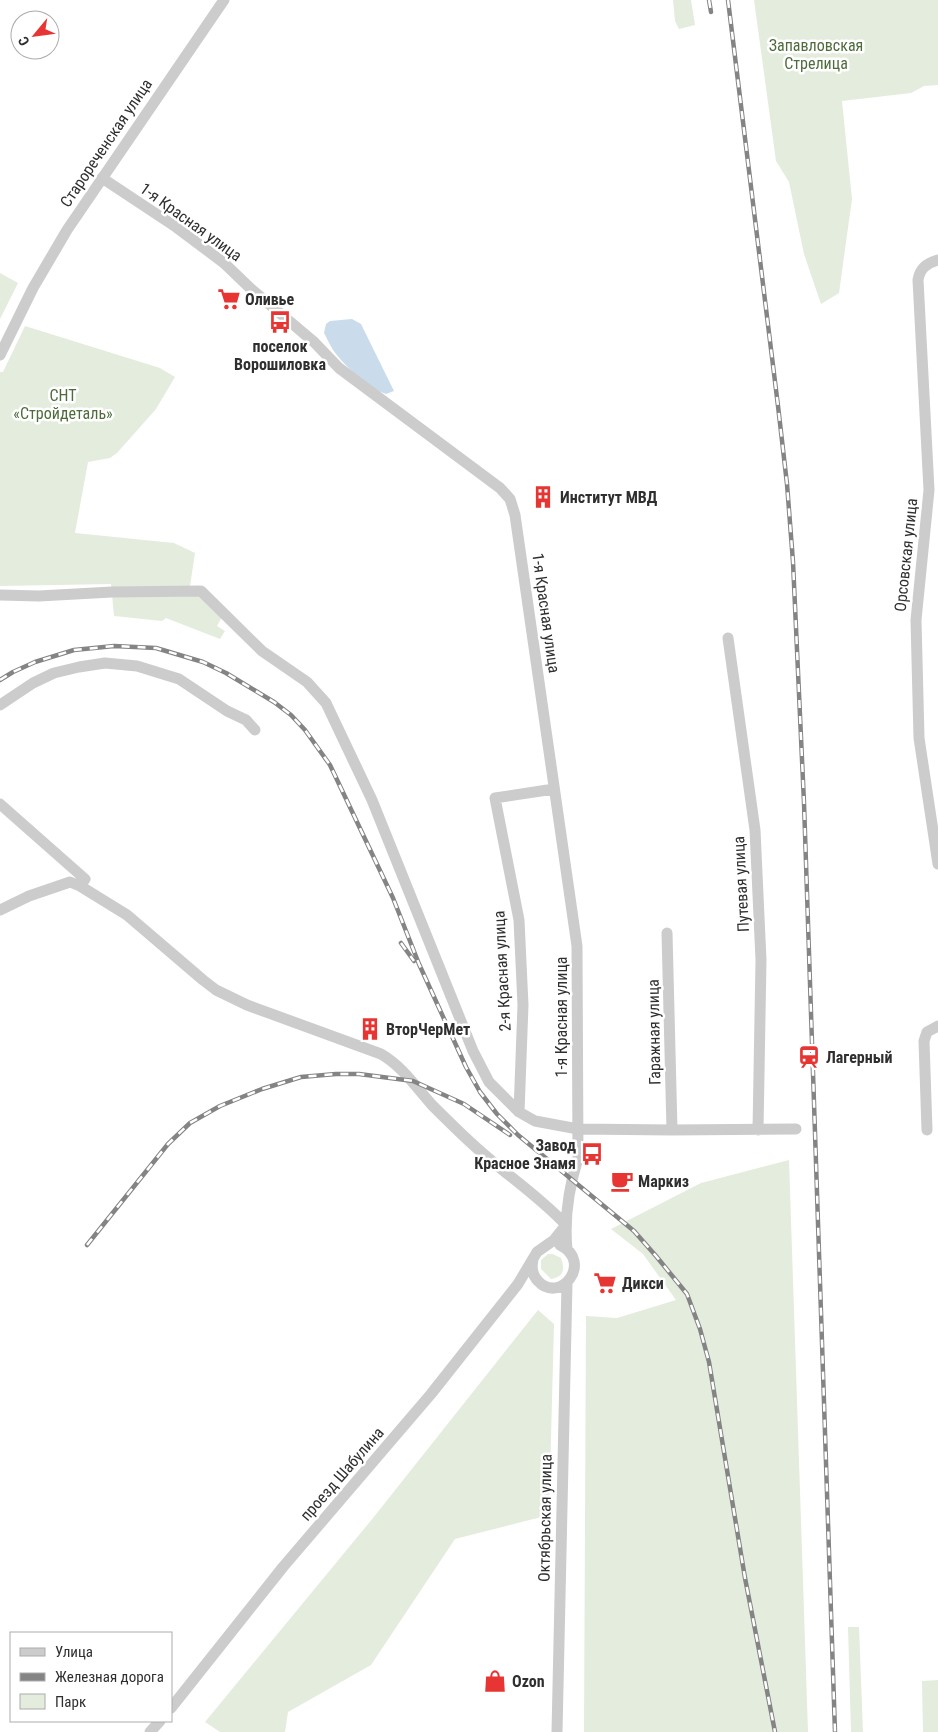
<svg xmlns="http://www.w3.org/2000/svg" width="938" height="1732" viewBox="0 0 938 1732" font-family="'Roboto Condensed',sans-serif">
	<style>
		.green { fill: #e4ecdd }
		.water { fill: #cadcec }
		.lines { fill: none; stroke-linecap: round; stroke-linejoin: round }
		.minor { stroke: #ccc; stroke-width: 11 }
		.rail-casing { stroke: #848484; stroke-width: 4.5 }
		.rail { stroke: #fff; stroke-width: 2.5; stroke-dasharray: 8; stroke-linecap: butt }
		.labels { text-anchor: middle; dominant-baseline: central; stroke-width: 5; stroke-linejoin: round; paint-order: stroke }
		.park-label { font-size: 16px; fill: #4e6b3c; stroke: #fff }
		.street-label { font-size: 16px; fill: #2f2f2f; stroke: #fff }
		.poi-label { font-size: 16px; font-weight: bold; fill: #2f2f2f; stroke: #fff; text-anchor: start }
	</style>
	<rect width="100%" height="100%" fill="#fff"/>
	<path class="green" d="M673,0H691L695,25L679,29L675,21Z
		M754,0H938V85L924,86L911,93L842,101L852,199L839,293L821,304L804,254L789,182L776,161Z
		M0,273L18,283L0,319Z
		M25,326L160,368L175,377L156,409L117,453L110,458L88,462L75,533L174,543L195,553L190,586L223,615L217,626L225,631L220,639L166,618L162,621L114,616L111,584L0,586V372H3Z
		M789,1160L808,1732H584L586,1316L617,1318L676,1300L643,1254L611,1229L701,1183Z
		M548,1254H553L561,1258C565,1269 564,1277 551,1279L541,1269V1260Z
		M538,1310L554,1324L549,1515L455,1539L371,1665L288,1712L285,1732H220L205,1722L373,1518Z
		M848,1627H859L863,1732H851Z
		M938,1680V1732H923L922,1681Z"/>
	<path class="water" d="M352,319L361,324L394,391L386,394C370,389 346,367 336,354C331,348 328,340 324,333L326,324L330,321Z"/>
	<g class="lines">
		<path class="minor" d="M102,178L176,227L224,263L250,288L314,342L339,368L500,488L510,499L515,515L577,946L578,1158C569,1187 564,1218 567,1249
			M938,260C926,264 920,268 918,280L929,490L916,620L919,738L938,864
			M0,355L33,288L67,230L224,0
			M0,595L39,596L112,592L201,591L262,651L307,682L326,703L372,800L473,1051L489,1082L519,1112L535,1121L578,1129L672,1130L796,1129
			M728,638L755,830L761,960L758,1130
			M0,705L33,683L54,673L79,667L105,663L137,666L179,679L227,711L246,720L255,730
			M0,804L85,879L80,886
			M0,910L29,896L70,882L80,886L127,915L203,980L216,990L247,1005L381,1054C403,1067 415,1086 432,1105C447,1120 463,1136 479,1150C508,1176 540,1197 566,1225
			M667,933L672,1130
			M519,1112L523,1005L519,920L495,798L554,789
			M927,1130L924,1041L927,1032L938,1026
			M533,1259C531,1268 532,1275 538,1281C560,1305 594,1262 560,1245
			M171,1708L283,1567L431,1394L518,1284L537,1252L554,1240L566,1225
			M150,1732L160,1721
			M557,1732L567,1283"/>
		<defs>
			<path id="rail" d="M709,0L711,12
				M728,0L778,406L787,484L793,562L804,803L835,1732
				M0,680L13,672L35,662L74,650L114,646L156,648L203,662L226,673L274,702L291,715L305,730L330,765L393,898L419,964L466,1067L480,1092L497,1114L518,1135L634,1231L656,1256L687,1294L700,1329L709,1362L745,1578L775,1732
				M401,943L414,961
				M87,1245L168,1144L190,1123L220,1106L262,1089L301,1077L336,1074H359L413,1081L464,1104L510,1135"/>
		</defs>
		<use href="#rail" class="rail-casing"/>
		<use href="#rail" class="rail"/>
	</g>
	<defs>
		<symbol id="supermarket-bare" viewBox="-9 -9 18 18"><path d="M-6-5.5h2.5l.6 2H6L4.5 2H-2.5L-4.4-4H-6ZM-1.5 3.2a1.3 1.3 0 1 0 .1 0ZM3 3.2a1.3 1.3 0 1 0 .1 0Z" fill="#e63532" stroke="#fff" stroke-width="2.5" paint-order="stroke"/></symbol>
		<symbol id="bus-bare" viewBox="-9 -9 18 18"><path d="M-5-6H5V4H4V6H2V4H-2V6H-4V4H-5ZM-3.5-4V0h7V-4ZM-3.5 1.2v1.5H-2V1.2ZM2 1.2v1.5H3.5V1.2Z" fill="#e63532" stroke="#fff" stroke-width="2.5" paint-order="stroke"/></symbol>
		<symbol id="building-bare" viewBox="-9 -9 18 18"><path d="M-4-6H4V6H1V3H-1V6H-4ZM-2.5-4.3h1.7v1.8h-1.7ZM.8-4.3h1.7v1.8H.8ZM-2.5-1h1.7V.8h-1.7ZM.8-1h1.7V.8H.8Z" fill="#e63532" stroke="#fff" stroke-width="2.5" paint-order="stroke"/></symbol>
		<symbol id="station-bare" viewBox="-9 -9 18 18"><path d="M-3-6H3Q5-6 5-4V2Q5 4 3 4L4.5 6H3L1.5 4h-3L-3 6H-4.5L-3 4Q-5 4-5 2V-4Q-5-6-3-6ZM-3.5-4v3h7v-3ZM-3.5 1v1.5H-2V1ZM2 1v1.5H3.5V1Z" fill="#e63532" stroke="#fff" stroke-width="2.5" paint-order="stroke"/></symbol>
		<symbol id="cafe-bare" viewBox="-9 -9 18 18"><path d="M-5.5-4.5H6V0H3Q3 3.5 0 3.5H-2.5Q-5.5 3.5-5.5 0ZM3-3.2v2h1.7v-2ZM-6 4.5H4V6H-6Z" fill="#e63532" stroke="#fff" stroke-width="2.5" paint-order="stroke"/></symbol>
		<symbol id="shop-bare" viewBox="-9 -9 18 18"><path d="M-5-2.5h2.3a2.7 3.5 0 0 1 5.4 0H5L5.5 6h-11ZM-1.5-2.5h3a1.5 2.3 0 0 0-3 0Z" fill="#e63532" stroke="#fff" stroke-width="2.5" paint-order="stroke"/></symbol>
	</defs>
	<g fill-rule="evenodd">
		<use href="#supermarket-bare" x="213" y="283" width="32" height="32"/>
		<use href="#bus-bare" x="264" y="306" width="32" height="32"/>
		<use href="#building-bare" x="527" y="481" width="32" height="32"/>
		<use href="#building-bare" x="354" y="1013" width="32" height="32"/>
		<use href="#station-bare" x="793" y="1041" width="32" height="32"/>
		<use href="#bus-bare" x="576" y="1138" width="32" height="32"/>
		<use href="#cafe-bare" x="606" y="1165" width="32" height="32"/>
		<use href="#supermarket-bare" x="589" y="1267" width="32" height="32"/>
		<use href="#shop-bare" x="479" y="1665" width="32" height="32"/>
	</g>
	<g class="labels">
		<g class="park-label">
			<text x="816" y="45">Запавловская<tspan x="816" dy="18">Стрелица</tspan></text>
			<text x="63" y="395">СНТ<tspan x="63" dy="18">«Стройдеталь»</tspan></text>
		</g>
		<g class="street-label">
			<text transform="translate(106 143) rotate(-56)">Старореченская улица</text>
			<text transform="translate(191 222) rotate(36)">1-я Красная улица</text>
			<text transform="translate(906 555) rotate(-84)">Орсовская улица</text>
			<text transform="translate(546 613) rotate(82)">1-я Красная улица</text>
			<text transform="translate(741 884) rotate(-93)">Путевая улица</text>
			<text transform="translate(502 971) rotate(-93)">2-я Красная улица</text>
			<text transform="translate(561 1017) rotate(-90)">1-я Красная улица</text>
			<text transform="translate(654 1032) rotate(-91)">Гаражная улица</text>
			<text transform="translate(342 1474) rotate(-49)">проезд Шабулина</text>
			<text transform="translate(545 1518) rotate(-89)">Октябрьская улица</text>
		</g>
		<g class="poi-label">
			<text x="245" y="299">Оливье</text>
			<text x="280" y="346" text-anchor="middle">поселок<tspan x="280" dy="18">Ворошиловка</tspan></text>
			<text x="560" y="497">Институт МВД</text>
			<text x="386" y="1029">ВторЧерМет</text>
			<text x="826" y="1057">Лагерный</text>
			<text x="576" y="1145" text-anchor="end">Завод<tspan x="576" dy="18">Красное Знамя</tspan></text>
			<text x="638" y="1181">Маркиз</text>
			<text x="622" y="1283">Дикси</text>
			<text x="512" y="1681">Ozon</text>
		</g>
	</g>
	<rect x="10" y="1632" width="162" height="90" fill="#ffffff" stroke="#acacac"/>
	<rect x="20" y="1648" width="25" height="8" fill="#cccccc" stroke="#acacac"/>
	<text x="55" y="1657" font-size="15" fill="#2f2f2f">Улица</text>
	<rect x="20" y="1673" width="25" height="8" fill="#848484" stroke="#acacac"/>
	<text x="55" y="1682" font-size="15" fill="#2f2f2f">Железная дорога</text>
	<rect x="20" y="1694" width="25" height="15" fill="#e4ecdd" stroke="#acacac"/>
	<text x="55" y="1707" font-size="15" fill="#2f2f2f">Парк</text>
	<g transform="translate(35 35) rotate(241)"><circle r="24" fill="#ffffff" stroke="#acacac"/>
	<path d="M0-4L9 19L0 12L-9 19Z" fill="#e63532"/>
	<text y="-8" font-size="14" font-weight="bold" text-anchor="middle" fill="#2f2f2f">С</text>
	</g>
</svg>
